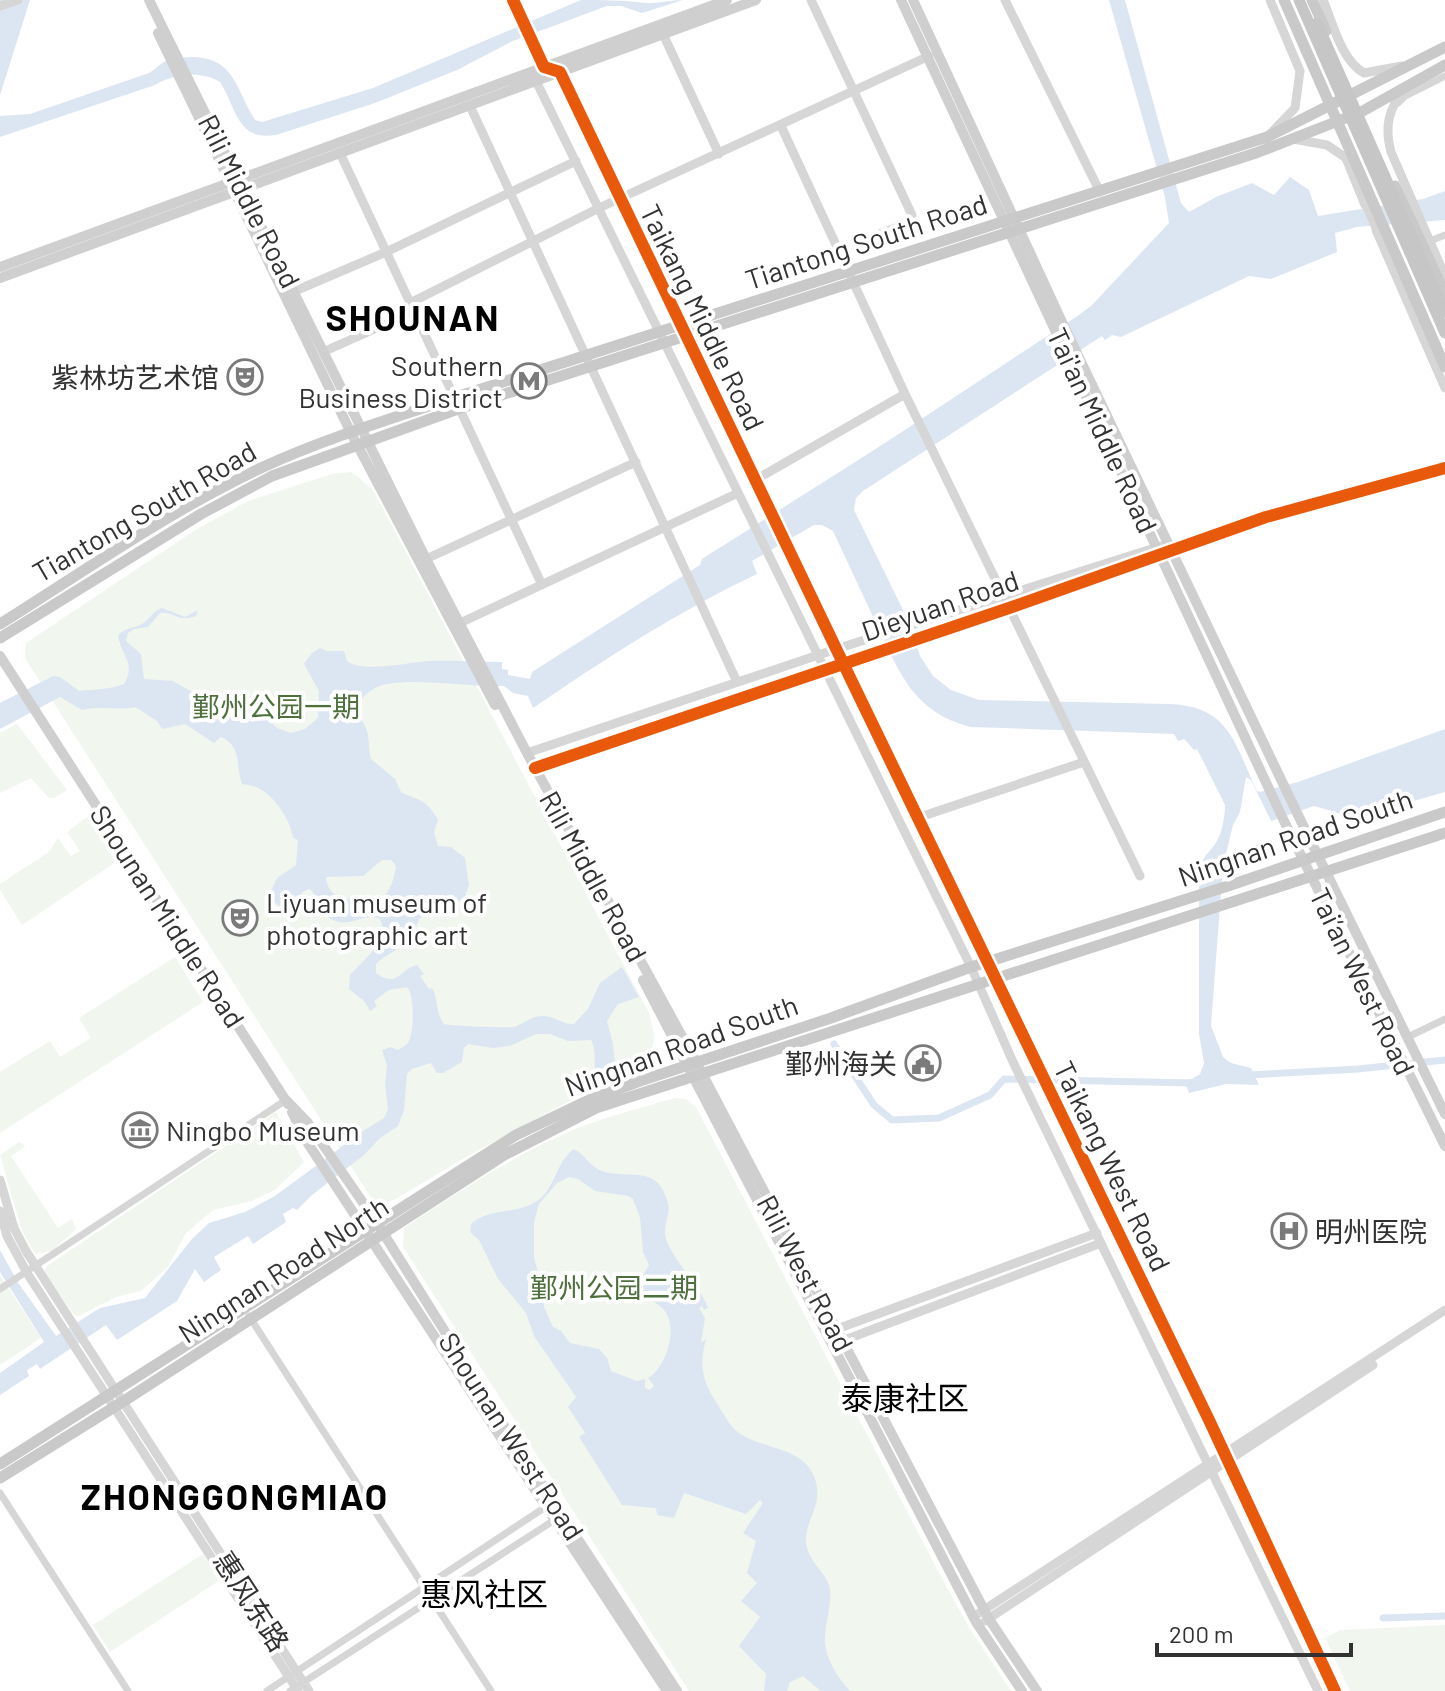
<svg xmlns="http://www.w3.org/2000/svg" width="1445" height="1691" viewBox="0 0 1445 1691" font-family="Barlow,'Noto Sans SC',sans-serif">
	<style>
		.green { fill: #f1f6ee }
		.water { fill: #dce6f3; fill-rule: evenodd }
		.lines { fill: none; stroke-linecap: round; stroke-linejoin: round }
		.canal { stroke: #dce6f3; stroke-width: 7 }
		.minor { stroke: #d6d6d6; stroke-width: 7 }
		.tertiary { stroke: #d6d6d6; stroke-width: 9 }
		.secondary { stroke: #cfcfcf; stroke-width: 10 }
		.primary { stroke: #c9c9c9; stroke-width: 11 }
		.trunk-bridge { stroke: #c6c6c6; stroke-width: 11 }
		.cycleway-casing { stroke: #fff; stroke-width: 17 }
		.cycleway { stroke: #e8590c; stroke-width: 12 }
		.labels { text-anchor: middle; dominant-baseline: central; stroke-width: 8; stroke-linejoin: round; paint-order: stroke }
		.street-label { font-size: 28px; fill: #323232; stroke: #fff }
		.poi-label { font-size: 28px; fill: #323232; stroke: #fff; text-anchor: end }
		.park-label { font-size: 28px; fill: #4d703d; stroke: #fff }
		.quarter-label { font-size: 32px; fill: #000; stroke: #fff }
		.district-label { font-size: 36px; font-weight: bold; letter-spacing: 2px; fill: #000; stroke: #fff }
	</style>
	<rect width="100%" height="100%" fill="#fff"/>
	<path class="green" d="M352,472L373,490L649,1013C654,1034 658,1042 645,1060L464,1158L394,1200L375,1204L25,658L26,643L197,529L248,501L332,474Z
		M17,724L67,790L54,798H49L31,778L0,793V733Z
		M87,817L116,862L22,925L0,890V884L49,852L58,838L71,856L80,851L67,832Z
		M175,957L203,1002L0,1133V1072L50,1041L60,1057L91,1038L79,1018Z
		M675,1098L686,1099L696,1107L936,1567L968,1626L1011,1691H689L403,1247L404,1228C455,1194 507,1160 564,1134C599,1118 638,1109 675,1098Z
		M276,1112L304,1162L275,1190L251,1201L213,1210L186,1233L167,1268L141,1291L116,1297L78,1316L73,1314L44,1272L47,1266Z
		M19,1142L25,1146L11,1156L58,1228L72,1219L76,1229L52,1251L35,1254L22,1231L0,1155Z
		M0,1275L41,1338L0,1365Z
		M203,1554L220,1580L110,1652L93,1625Z
		M1445,1625V1691H1350L1325,1638L1340,1630Z"/>
	<path class="water" d="M0,0H30L0,95Z
		M581,0C602,0 624,0 645,3C653,4 672,0 683,0L642,13L621,6H607L513,41L457,70L375,103L276,135C236,141 237,108 220,82C201,70 173,74 155,85L0,137V116L30,114L149,73C154,70 159,65 164,62C171,58 186,57 195,57C235,59 236,90 255,120L262,122L373,88Z
		M1109,0H1125L1181,203L1189,212L1216,197L1252,183L1274,195L1290,177L1309,190L1318,216L1423,199L1445,191V220L1357,227L1335,233L1337,252L1271,279L1249,276L1121,337L1112,335L1105,340L1102,336L863,491L856,498L854,510L908,620L920,656L933,676L951,690L979,700L1169,704C1230,706 1234,743 1257,791L1260,792L1298,782L1445,729V792L1403,804L1377,807L1349,816L1314,806L1271,821L1251,780L1246,777L1240,812L1233,825L1223,866L1211,1026L1223,1057L1231,1063L1251,1068L1259,1085L1226,1084L1189,1093L1184,1080L1192,1079L1200,1074L1204,1063L1199,1034V872C1201,858 1208,854 1215,844C1222,835 1225,816 1225,805L1197,749L1194,750L1184,739L1178,741L1174,734L971,727C912,712 899,671 875,621C861,591 847,561 833,531L822,525H814L752,561L757,574C677,612 606,658 533,708L528,696L513,693L504,686C467,687 421,678 387,684C376,686 362,694 359,706C357,715 363,721 366,728C370,738 368,749 371,759L395,779L401,792C420,802 425,797 438,820L434,832L438,846L451,847L465,858L469,885L465,896L456,904L439,905L427,911L419,919L411,940L380,960L376,964V973C397,989 400,969 417,965L424,974L420,976L429,989L432,988C439,1000 435,1013 444,1024C451,1026 507,1028 514,1027C524,1024 532,1015 544,1016C555,1016 562,1025 574,1024L588,1009L600,983L622,967L639,997L618,1004L607,1021L613,1044L616,1073L599,1081C591,1069 598,1053 591,1040L568,1041L550,1034H536L510,1046L493,1048L468,1044L464,1048L462,1062L443,1073H437L431,1063L412,1069L407,1074L404,1110L398,1126L380,1138L364,1155L312,1195L297,1210L293,1208L283,1214L286,1222L253,1244L248,1236L214,1257L221,1270L204,1282L195,1269L177,1301L117,1340L106,1325L40,1369L37,1364L27,1370L29,1376L0,1395V1373L44,1342L0,1272V1250L19,1284L56,1336L100,1308L145,1298L192,1239L209,1223L245,1212L275,1196L363,1131L384,1118L388,1109L385,1085L387,1065L382,1050L391,1047L398,1050C403,1047 406,1046 409,1041C414,1031 415,995 407,987L389,990L374,1001L377,1006L370,1011L364,1001L349,989L350,975L372,952L385,934L380,919C361,911 350,932 328,917C319,910 319,897 310,889C298,891 296,906 282,908L273,901L270,893L277,878L296,865L298,840L293,838C291,821 274,794 256,787C251,785 247,785 242,784C235,765 243,747 221,737L214,743L185,724L162,729L157,721L135,707C117,711 101,705 82,710L60,697L0,729V703L53,676L60,677L79,691C94,689 110,690 124,684C137,663 120,655 118,635C127,626 136,629 145,622C152,616 153,611 162,608L185,617L198,610L196,616C177,623 175,611 160,613L148,627L134,629L128,633L126,641L141,654L144,679L173,681L203,698L222,695L247,698L277,728L291,733L305,729L318,718L319,691L304,664L312,653L320,648L327,651H344L347,661C363,674 412,661 433,661C456,660 479,662 502,662V669L508,670V675L530,679L532,672L700,565L702,559L885,443L1079,315L1092,305L1169,223L1165,197ZM382,860H391L396,866C394,876 392,889 384,896C377,904 342,900 334,894C328,889 327,883 326,877L363,876Z
		M574,1149C585,1154 589,1167 602,1171C629,1180 658,1163 668,1203C671,1215 662,1228 666,1239C675,1264 698,1282 708,1308L704,1310L702,1306L699,1308L705,1318L701,1343L706,1339C699,1365 702,1380 716,1402C724,1414 729,1427 742,1435C765,1449 802,1448 814,1476C825,1504 805,1519 806,1541C807,1562 827,1572 830,1589C832,1607 824,1625 825,1643C827,1661 838,1678 850,1691H821L803,1676L790,1682L787,1691H764L766,1674L739,1646L760,1617L741,1601L757,1583L747,1573L756,1541L743,1533L763,1503L760,1500L746,1514L684,1493L674,1518L657,1515L656,1508L622,1505L579,1437L585,1433L568,1407L576,1397L534,1336L526,1313L498,1279L479,1240L470,1232L471,1224C490,1207 517,1215 537,1201C556,1188 556,1161 574,1149ZM569,1177L578,1179L595,1191L628,1196L633,1199L640,1218L643,1252L649,1265L637,1285C641,1302 655,1298 664,1310C679,1328 666,1368 648,1378L654,1386L650,1390L645,1388V1379L637,1381L611,1371L607,1358L599,1349L570,1343L561,1331L553,1327L544,1307L540,1278L534,1258V1222L539,1204L557,1183Z"/>
	<g class="lines">
		<path class="canal" d="M834,1044L874,1105L892,1120L939,1118L990,1095L1004,1079L1192,1083
			M1248,1075L1358,1069L1445,1060
			M1383,1618L1445,1616"/>
		<path class="minor" d="M1398,103L1405,96L1445,76
			M1365,205L1376,230
			M1430,241L1445,235
			M1408,1037L1445,1019
			M0,1289L286,1100
			M249,1316L491,1691
			M0,1493L128,1691
			M267,1691L547,1506
			M290,1691L556,1519"/>
		<path class="tertiary" d="M513,0L544,67L560,72L843,663L1209,1420L1335,1691
			M811,0L912,215L903,225L877,235
			M1005,0L1100,192
			M1270,0L1300,71L1295,108L1271,133
			M1323,0C1333,23 1341,60 1364,73L1402,66
			M0,6L18,0
			M663,34L719,154
			M539,77L536,81L971,967L1013,1062L1318,1691
			M1404,88C1389,110 1384,125 1391,152L1445,276
			M470,106L737,682
			M781,126L905,394L1140,876
			M1293,139L1327,145L1346,158L1365,205
			M340,153L542,585
			M1376,230L1445,388
			M295,291L386,252L576,161
			M410,303L599,208L929,56
			M325,351L413,312
			M755,480L905,394
			M426,559L636,462
			M460,623L738,493
			M527,753L836,649L1161,546
			M535,768L1009,608L1266,517L1445,468
			M917,818L1084,762
			M0,1180L14,1228L26,1251L309,1691
			M0,1211L7,1236L27,1273L298,1691
			M837,1329L1097,1233
			M842,1341L1101,1243
			M973,1617L1445,1310
			M985,1621L1373,1365"/>
		<path class="secondary" d="M149,0L426,559L527,753L696,1062L989,1619L1037,1691
			M901,0L1284,821L1445,1146
			M913,0L1063,324L1298,815L1445,1114
			M158,33L351,433L495,705
			M0,267L727,0
			M0,278L756,0
			M0,656L288,1104
			M643,980L976,1622L1022,1691
			M286,1100L308,1123L377,1223L504,1426L677,1691
			M292,1112L307,1142L667,1691"/>
		<path class="primary" d="M1284,0L1445,367
			M1312,0L1326,31
			M1395,186L1445,294
			M0,624C86,570 171,510 263,467C324,439 390,419 453,398L1267,137L1445,47
			M0,638L201,514L272,476L458,409L1256,153L1361,112L1445,65
			M0,1464L516,1135L589,1100L640,1081L831,1018L971,967L1228,886L1445,812
			M0,1478L124,1401L506,1154L596,1108L1445,833"/>
		<path class="trunk-bridge" d="M1299,0L1445,333
			M1317,23L1445,312"/>
		<defs>
			<path id="cycleway" d="M513,0L544,67L560,72L843,663L1209,1420L1335,1691
				M535,768L1009,608L1266,517L1445,468"/>
		</defs>
		<use href="#cycleway" class="cycleway-casing"/>
		<use href="#cycleway" class="cycleway"/>
	</g>
	<defs>
		<symbol id="theatre-ring" viewBox="-11 -11 22 22"><circle r="9.5" fill="#fff" stroke="#7a7a7a" stroke-width="1.5"/><path d="M-5-5.5Q0-4 5-5.5V0Q5 5 0 6Q-5 5-5 0ZM-3.3-2.5H-1v1.5H-3.3ZM1-2.5H3.3v1.5H1ZM-2.8 1Q0 5.5 2.8 1Z" fill="#7a7a7a"/></symbol>
		<symbol id="metro-ring" viewBox="-11 -11 22 22"><circle r="9.5" fill="#fff" stroke="#7a7a7a" stroke-width="1.5"/><path d="M-5.5 5V-5H-3L0 0L3-5H5.5V5H3V-.5L0 4L-3-.5V5Z" fill="#7a7a7a"/></symbol>
		<symbol id="civic-ring" viewBox="-11 -11 22 22"><circle r="9.5" fill="#fff" stroke="#7a7a7a" stroke-width="1.5"/><path d="M-.6-6.5H3V-4.5H.6V-3L4-1V1h2V6H-6V1h2V-1L-.6-3ZM-1.2 2.5V6h2.4V2.5Z" fill="#7a7a7a"/></symbol>
		<symbol id="museum-ring" viewBox="-11 -11 22 22"><circle r="9.5" fill="#fff" stroke="#7a7a7a" stroke-width="1.5"/><path d="M0-6L6-3V-2H-6V-3ZM-5-1h2V3h-2ZM-1-1h2V3h-2ZM3-1h2V3H3ZM-6 4H6V6H-6Z" fill="#7a7a7a"/></symbol>
		<symbol id="hospital-ring" viewBox="-11 -11 22 22"><circle r="9.5" fill="#fff" stroke="#7a7a7a" stroke-width="1.5"/><path d="M-5-5h3v3.5h4V-5h3V5h-3V1.5h-4V5h-3Z" fill="#7a7a7a"/></symbol>
	</defs>
	<g fill-rule="evenodd">
		<use href="#theatre-ring" x="225" y="357" width="40" height="40"/>
		<use href="#metro-ring" x="509" y="361" width="40" height="40"/>
		<use href="#theatre-ring" x="220" y="898" width="40" height="40"/>
		<use href="#civic-ring" x="903" y="1043" width="40" height="40"/>
		<use href="#museum-ring" x="120" y="1110" width="40" height="40"/>
		<use href="#hospital-ring" x="1269" y="1211" width="40" height="40"/>
	</g>
	<g class="labels">
		<g class="street-label">
			<text transform="translate(250 201) rotate(63)">Rili Middle Road</text>
			<text transform="translate(866 241) rotate(-18)">Tiantong South Road</text>
			<text transform="translate(703 317) rotate(64)">Taikang Middle Road</text>
			<text transform="translate(1103 430) rotate(65)">Tai'an Middle Road</text>
			<text transform="translate(144 511) rotate(-30)">Tiantong South Road</text>
			<text transform="translate(940 605) rotate(-19)">Dieyuan Road</text>
			<text transform="translate(1295 837) rotate(-19)">Ningnan Road South</text>
			<text transform="translate(594 876) rotate(61)">Rili Middle Road</text>
			<text transform="translate(168 916) rotate(57)">Shounan Middle Road</text>
			<text transform="translate(1363 981) rotate(64)">Tai‘an West Road</text>
			<text transform="translate(681 1045) rotate(-20)">Ningnan Road South</text>
			<text transform="translate(1113 1166) rotate(64)">Taikang West Road</text>
			<text transform="translate(283 1269) rotate(-33)">Ningnan Road North</text>
			<text transform="translate(806 1273) rotate(62)">Rili West Road</text>
			<text transform="translate(512 1436) rotate(57)">Shounan West Road</text>
			<text transform="translate(252 1601) rotate(57)">惠风东路</text>
		</g>
		<g class="poi-label">
			<text x="503" y="365">Southern<tspan x="503" dy="32">Business District</tspan></text>
			<text x="219" y="377">紫林坊艺术馆</text>
			<text x="266" y="902" text-anchor="start">Liyuan museum of<tspan x="266" dy="32">photographic art</tspan></text>
			<text x="897" y="1063">鄞州海关</text>
			<text x="166" y="1130" text-anchor="start">Ningbo Museum</text>
			<text x="1315" y="1231" text-anchor="start">明州医院</text>
		</g>
		<g class="park-label">
			<text x="276" y="706">鄞州公园一期</text>
			<text x="614" y="1287">鄞州公园二期</text>
		</g>
		<g class="quarter-label">
			<text x="905" y="1397">泰康社区</text>
			<text x="484" y="1593">惠风社区</text>
		</g>
		<g class="district-label">
			<text x="413" y="316">SHOUNAN</text>
			<text x="235" y="1495">ZHONGGONGMIAO</text>
		</g>
	</g>
	<path d="M1157 1643v12h194v-12" fill="none" stroke="#323232" stroke-width="4"/>
	<text x="1169" y="1643" font-size="24" fill="#323232" stroke="#ffffff" stroke-width="6" paint-order="stroke">200 m</text>
</svg>
